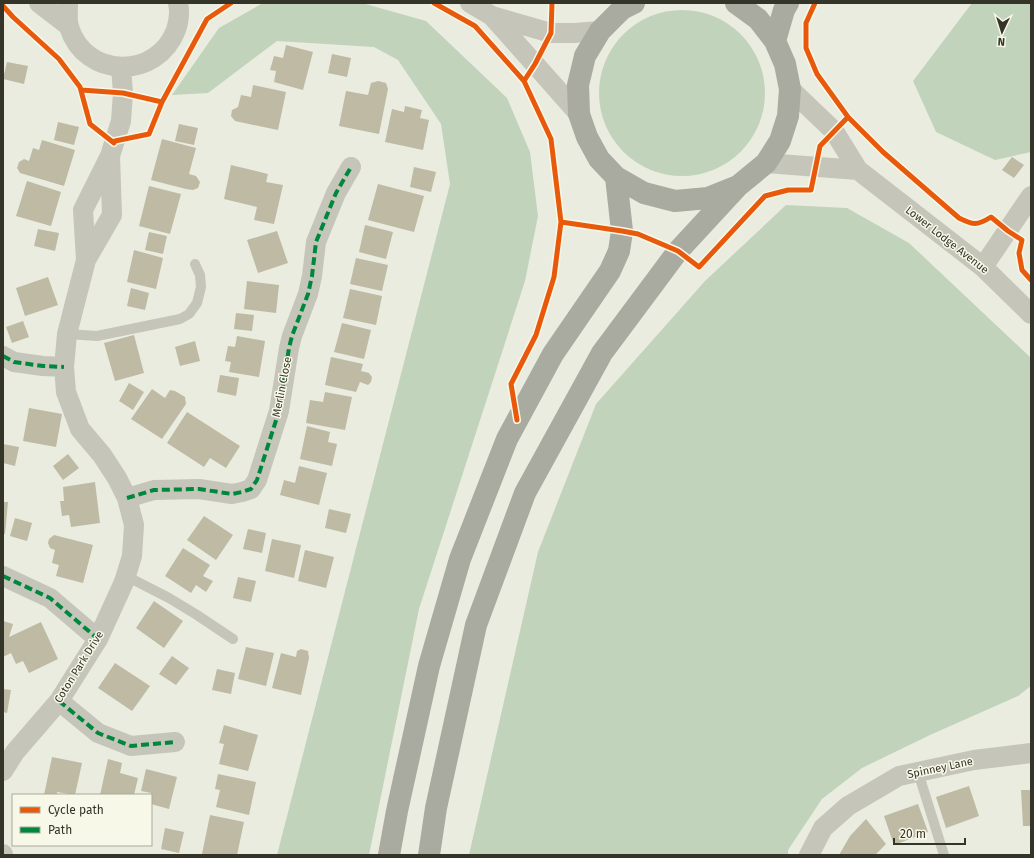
<svg xmlns="http://www.w3.org/2000/svg" width="1034" height="858" viewBox="0 0 1034 858" font-family="'Fira Sans',sans-serif">
	<style>
		.green { fill: #c1d3bb }
		.building { fill: #bebaa3 }
		.lines { fill: none; stroke-linecap: round; stroke-linejoin: round }
		.service { stroke: #c5c5ba; stroke-width: 10 }
		.minor { stroke: #c5c5ba; stroke-width: 20 }
		.trunk { stroke: #a9aaa0; stroke-width: 22 }
		.quiet { stroke: #00873e; stroke-width: 4; stroke-dasharray: 8 4; stroke-linecap: butt }
		.cycleway-casing { stroke: #f7f8e8; stroke-width: 8 }
		.cycleway { stroke: #e8590c; stroke-width: 5 }
		.labels { text-anchor: middle; dominant-baseline: central; stroke-width: 3; stroke-linejoin: round; paint-order: stroke }
		.street-label { font-size: 11px; fill: #353428; stroke: #f7f8e8 }
	</style>
	<rect width="100%" height="100%" fill="#eaece0"/>
	<path class="green" d="M263,3H362L426,21L507,98L530,152L538,216L525,281L419,609L369,855H277L450,184L441,124L398,60L374,47L277,41L208,93L172,95L219,28Z
		M972,3H1031V152L995,160L936,132L913,81Z
		M599 93a83 83 0 1 1 166 0a83 83 0 1 1-166 0Z
		M786,205L847,208L909,243L1031,358V686L1018,696L930,735L862,768L822,799L788,850V855H469L538,552L596,404L705,281Z"/>
	<path class="building" d="M286,45L313,52L303,90L274,82L276,71L270,70L274,56L283,58Z
		M332,54L351,58L347,77L328,73Z
		M7,62L28,66L24,84L3,79Z
		M378,81L386,83L388,89L379,134L339,126L346,91L368,95L371,83Z
		M253,85L286,92L278,130L235,121L231,116L232,110L238,107L241,95L251,97Z
		M405,106L422,110L420,118L429,120L423,150L385,142L392,109L404,112Z
		M58,122L79,127L74,145L54,140Z
		M179,124L198,128L194,145L175,141Z
		M162,139L196,148L189,174L196,176L200,182L198,188L193,190L186,189L151,180Z
		M42,140L75,150L64,186L20,173L17,168L19,162L24,159L29,161L33,148L39,150Z
		M1012,157L1024,165L1014,178L1002,170Z
		M231,165L268,174L266,182L283,185L274,224L254,220L257,207L224,199Z
		M414,167L436,172L431,192L410,187Z
		M27,181L61,192L51,226L16,216Z
		M378,184L424,196L414,232L368,220Z
		M149,186L181,194L170,234L139,226Z
		M365,225L393,232L386,259L359,252Z
		M38,229L59,233L55,251L34,246Z
		M277,231L288,263L258,273L247,240Z
		M149,232L167,236L163,254L145,250Z
		M134,250L163,258L156,289L127,282Z
		M356,258L388,265L382,291L350,284Z
		M48,277L58,305L25,316L16,288Z
		M247,281L279,285L276,313L244,309Z
		M131,288L149,293L145,310L127,306Z
		M350,289L382,296L376,325L343,318Z
		M236,313L254,315L252,331L234,329Z
		M23,321L29,337L12,343L6,327Z
		M342,323L371,330L364,359L334,352Z
		M134,335L144,373L115,381L104,343Z
		M237,336L265,341L259,377L229,372L231,362L225,361L228,346L235,347Z
		M195,341L200,361L180,366L175,347Z
		M331,357L363,364L361,371L369,373L372,377L371,382L368,385L360,382L356,392L325,385Z
		M220,375L239,378L236,396L217,392Z
		M129,383L144,392L133,410L119,401Z
		M152,389L165,398L170,390L175,391L185,397L186,404L162,439L131,419Z
		M325,392L352,397L345,430L306,423L310,400L323,402Z
		M29,408L62,414L56,447L23,441Z
		M187,412L240,446L226,468L210,458L204,467L167,443Z
		M307,426L330,432L328,442L337,444L332,466L300,459Z
		M3,444L19,447L15,466L3,463Z
		M68,454L79,468L63,480L53,466Z
		M299,466L327,473L319,505L280,495L284,480L295,483Z
		M95,482L100,523L71,527L69,515L62,516L60,501H64L63,487Z
		M3,502H8L5,534H3Z
		M329,509L351,514L346,533L325,528Z
		M204,516L233,535L216,560L187,540Z
		M15,518L32,523L27,541L10,536Z
		M248,529L266,533L262,553L243,549Z
		M54,535L93,545L83,583L56,576L59,565L52,563L55,550L50,548L48,543L49,539Z
		M272,539L301,545L294,578L265,571Z
		M183,548L210,565L203,576L213,581L206,592L196,585L191,593L165,576Z
		M305,550L334,557L326,588L298,581Z
		M238,577L256,581L251,602L233,598Z
		M154,601L183,621L164,648L136,628Z
		M3,621L13,624L9,637L41,622L58,659L29,673L23,661L16,664L11,653L3,657Z
		M246,647L274,653L266,686L238,679Z
		M301,649L308,651L309,658L301,695L272,688L281,653L296,657L297,651Z
		M172,656L189,668L176,685L159,674Z
		M115,663L150,686L132,711L98,688Z
		M217,669L235,673L231,694L212,690Z
		M3,689L11,690L7,713L3,712Z
		M224,725L258,735L248,771L219,764L224,744L219,743Z
		M52,757L82,763L75,795L57,792V795H44Z
		M108,759L122,763L120,773L138,778L134,795H100Z
		M146,769L177,777L169,809L151,804V793L141,791Z
		M218,774L256,782L249,815L216,807L220,790L215,789Z
		M969,786L979,816L946,828L936,797Z
		M1021,790H1031V826H1023Z
		M918,804L928,832L894,845L884,816Z
		M210,815L244,822L237,855H209L202,854Z
		M866,819L886,844L875,855H839L850,836Z
		M165,828L184,832L179,853L161,849Z"/>
	<g class="lines">
		<path class="service" d="M67,334L97,336L180,319L189,314L197,303L201,287L200,275L195,264
			M126,576L169,598L197,615L233,639
			M918,772L944,855"/>
		<path class="minor" d="M39,3L69,26
			M68,3C68,11 67,20 69,27C85,79 157,80 176,30C179,21 180,12 178,3
			M470,3L492,16L551,33H574L600,31
			M492,16L579,114
			M790,89L834,131L858,170L983,267L1031,314
			M766,163L858,170
			M86,260L83,210L110,156L121,121L123,93L121,67
			M983,267L1031,196
			M3,356L14,362L43,366L64,367
			M127,498L154,490L199,489L232,494L242,492L251,489L257,480L279,411L289,348L292,336L308,294L312,276L316,242L336,193L351,167
			M3,576L50,598L98,639
			M59,701L98,733L131,746L175,742
			M3,771L15,752L59,701L98,639L124,582L132,556L134,525L127,498L117,478L102,455L80,429L66,392L64,367L67,334L86,260L112,215L110,156
			M3,854V855
			M809,855L823,828L848,806L899,776L974,760L1031,753"/>
		<path class="trunk" d="M634,3L622,9L600,31L585,56L578,85L579,114L587,137L599,159L616,177L644,193L675,201L708,198L738,186L766,163L780,141L788,116L790,89L785,64L775,41L758,19L736,3
			M775,41L784,10L788,3
			M389,855L397,811L429,666L460,559L507,439L553,354L610,271L619,251L622,231L616,177
			M429,855L436,808L476,625L525,493L602,353L678,251L738,186"/>
		<path class="quiet" d="M3,356L14,362L43,366L64,367
			M127,498L154,490L199,489L232,494L242,492L251,489L257,480L279,411L289,348L292,336L308,294L312,276L316,242L336,193L351,167
			M3,576L50,598L98,639
			M59,701L98,733L131,746L175,742"/>
		<defs>
			<path id="cycleway" d="M434,3L475,26L524,81
				M3,6L13,17L59,59L80,87L90,124L114,143
				M81,90L123,93L162,102
				M848,117L883,152L959,218C973,225 977,226 991,217L1008,231L1022,240L1019,253L1022,270L1031,280
				M115,141L149,134L162,102L207,19L231,3
				M561,222L622,231L638,234L678,251L699,267L765,196L788,190H811L820,146L848,117L817,74L806,48V23L815,3
				M517,420L511,384L536,335L554,277L561,222L551,139L524,81L535,64L551,33L552,3"/>
		</defs>
		<use href="#cycleway" class="cycleway-casing"/>
		<use href="#cycleway" class="cycleway"/>
	</g>
	<g class="labels">
		<g class="street-label">
			<text transform="translate(947 240) rotate(38)">Lower Lodge Avenue</text>
			<text transform="translate(282 387) rotate(-79)">Merlin Close</text>
			<text transform="translate(79 667) rotate(-58)">Coton Park Drive</text>
			<text transform="translate(940 768) rotate(-12)">Spinney Lane</text>
		</g>
	</g>
	<rect width="1034" height="858" fill="none" stroke="#353428" stroke-width="8"/>
	<rect x="12" y="794" width="140" height="52" fill="#f7f8e8" stroke="#a9aa9b"/>
	<rect x="20" y="807" width="20" height="6" fill="#e8590c" stroke="#a9aa9b"/>
	<text x="48" y="814" font-size="12" fill="#353428">Cycle path</text>
	<rect x="20" y="827" width="20" height="6" fill="#00873e" stroke="#a9aa9b"/>
	<text x="48" y="834" font-size="12" fill="#353428">Path</text>
	<g transform="translate(1002 32) rotate(184)" stroke="#f7f8e8" stroke-width="3" paint-order="stroke">
	<path d="M0-3L7 15L0 10L-7 15Z" fill="#353428"/>
	<text y="-6" font-size="11" font-weight="bold" text-anchor="middle" fill="#353428">N</text>
	</g>
	<path d="M894 838v6h71v-6" fill="none" stroke="#353428" stroke-width="2"/>
	<text x="900" y="838" font-size="12" fill="#353428" stroke="#f7f8e8" stroke-width="3" paint-order="stroke">20 m</text>
</svg>
